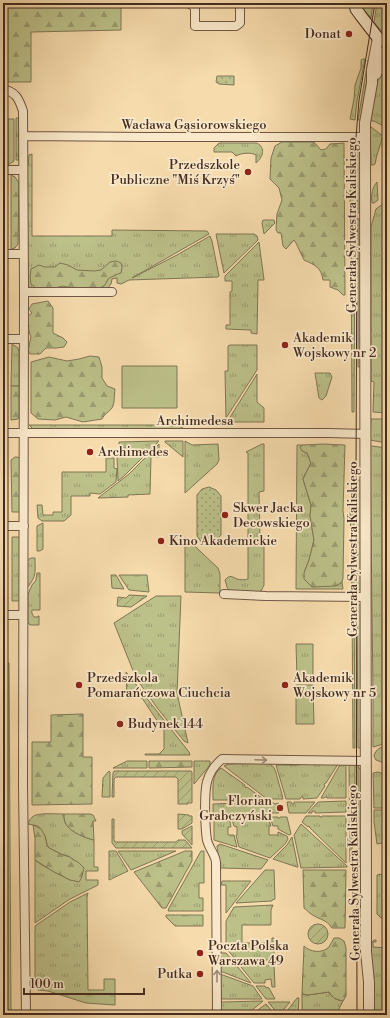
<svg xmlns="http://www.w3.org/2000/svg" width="390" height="1018" viewBox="0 0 390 1018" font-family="'Libre Bodoni',serif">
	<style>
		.grass { fill: url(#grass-tufts); stroke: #807655 }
		.forest { fill: url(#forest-firs); stroke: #807655 }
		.park { fill: url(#park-dots); stroke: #807655 }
		.garden { fill: url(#garden-furrows); stroke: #807655 }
		.pitch { fill: #bcc089; stroke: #807655 }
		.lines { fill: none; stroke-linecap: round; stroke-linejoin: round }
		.minor-casing { stroke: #715744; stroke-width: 10 }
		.tertiary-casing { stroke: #715744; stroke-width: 12 }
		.secondary-casing { stroke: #452b21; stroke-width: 13 }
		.minor { stroke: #f9e8c9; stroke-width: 8 }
		.tertiary { stroke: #f9e8c9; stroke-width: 10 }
		.secondary { stroke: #f9e8c9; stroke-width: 11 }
		.tram { stroke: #452b21; stroke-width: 1 }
		.oneway { stroke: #9f8a75 }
		.poi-dot { fill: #8f2418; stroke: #f9e8c9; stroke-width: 1.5 }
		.labels { text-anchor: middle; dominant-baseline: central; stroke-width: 3.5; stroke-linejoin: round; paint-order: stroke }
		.poi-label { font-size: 13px; fill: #452b21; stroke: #f9e8c9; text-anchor: start }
		.street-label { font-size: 13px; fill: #452b21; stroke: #f9e8c9 }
	</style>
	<defs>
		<pattern id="grass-tufts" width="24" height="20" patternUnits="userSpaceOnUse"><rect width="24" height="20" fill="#bcc089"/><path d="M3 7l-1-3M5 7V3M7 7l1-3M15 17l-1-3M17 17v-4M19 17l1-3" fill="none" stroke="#9b9c70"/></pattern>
		<pattern id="forest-firs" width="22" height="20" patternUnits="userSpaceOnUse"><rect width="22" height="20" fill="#bcc089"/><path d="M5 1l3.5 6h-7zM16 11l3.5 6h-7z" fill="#9b9c70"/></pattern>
		<pattern id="park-dots" width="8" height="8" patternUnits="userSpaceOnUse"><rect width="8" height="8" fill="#bcc089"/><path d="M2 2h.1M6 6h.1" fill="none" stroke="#9b9c70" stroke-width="1.8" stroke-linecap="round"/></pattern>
		<pattern id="garden-furrows" width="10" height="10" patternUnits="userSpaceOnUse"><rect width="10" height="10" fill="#bcc089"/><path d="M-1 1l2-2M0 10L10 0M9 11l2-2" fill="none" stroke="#9b9c70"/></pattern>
	</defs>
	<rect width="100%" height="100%" fill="#f6dbac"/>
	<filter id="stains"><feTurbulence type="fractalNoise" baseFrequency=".005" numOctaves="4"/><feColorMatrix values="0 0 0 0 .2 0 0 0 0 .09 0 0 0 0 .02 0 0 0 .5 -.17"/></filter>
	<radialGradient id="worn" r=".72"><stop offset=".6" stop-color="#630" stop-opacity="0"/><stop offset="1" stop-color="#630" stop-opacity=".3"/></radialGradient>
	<path class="grass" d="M361,3H373L371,18L363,9Z
		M377,3H387V35L383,33L374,22Z
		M363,59H365L357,101L355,120L350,119L354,99L355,85L361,68V60Z
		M368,60L370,63L361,120H358Z
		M387,61V128L374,121H371C374,99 375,79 387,61Z
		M371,127L383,136L377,155L375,164L373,165H371V162L370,128Z
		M350,141L354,144L355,215L350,217Z
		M219,143H257C266,148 263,157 256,163V155C251,152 241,153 236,156L232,152H214V148Z
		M357,146L361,152V212L358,213Z
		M32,154V236H112V230L207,231L209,234L132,278L177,255L210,236L212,241L219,276L218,277L129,280L121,284L117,283V278L112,279L111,284L106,290L27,291L26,166H28L29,155Z
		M377,182L378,200L374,203H372C371,195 372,188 377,182Z
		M387,201V413L373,412L374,382L371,381V227L376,209Z
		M361,218V367H358V219Z
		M263,220H274L275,223L264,234L262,223Z
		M355,220L354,412H352L351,223Z
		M216,234H254L257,236L258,240L224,273Z
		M259,242L264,280H258L257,334L251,333V330L226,329V325H230V292L232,291V281H225V276Z
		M12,344L18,348L19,352V386H11Z
		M230,345H257V370L226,418L225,371H228V346Z
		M315,373H330L332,377L326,396L322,400L319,398Z
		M257,374V402L264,408V422H227Z
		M371,419H387V443L370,440Z
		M29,425H186L179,429L34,430Z
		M159,441L126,474L118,481L117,457H126L127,448H119V442Z
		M165,441H183V457L165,442Z
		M185,441L192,445L218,444L219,460L217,464L185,493Z
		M159,444V457H151L150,494L128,495V497L98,498L129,474Z
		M262,444H264V491L259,492L260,540L264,541V585L261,591L257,593L230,592L227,587L225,580C230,574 232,577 237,579C240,580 245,580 248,579V453L246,452Z
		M297,445H303L300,447L307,453L311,463L303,479L311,505L310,516L314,540L309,560L304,573L336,586L342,582L343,589H296Z
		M370,446H372L387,448V547H384V591H387V668L384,671V709L387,710V743L373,747V691Z
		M106,458H114V468L117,469L116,482L100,494L90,493V496H71V515L64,521H42L38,518L37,505H42L43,515H53V512H62V472H106Z
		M358,480H361L362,587L357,592Z
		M350,502H354V593L352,594Z
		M43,523V549L40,551H37V526Z
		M12,537H20V601H12Z
		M185,537L218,568L220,574V593L185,592Z
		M31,558H35C35,572 37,576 27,588V562L29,559Z
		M37,573H40V610H32C31,613 33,615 34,617H38V616H39V625H30L28,623V594L32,585L36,580Z
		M111,575H116L124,589L112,588Z
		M119,575H147L149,592L129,590Z
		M156,596H181L177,693L188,743L184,741L158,709L136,678L114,623Z
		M352,600H354L355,748H353Z
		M357,602L361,607V748H358Z
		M296,644H313V678L297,679Z
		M126,672L189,752L190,755H145V754H159L164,749V730L158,722L142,698H127Z
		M296,685H313L314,724H296Z
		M127,761H147V768H113Z
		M194,761H210V765L194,784Z
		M304,762L338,764L326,783H325L324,785L325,786L317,798L303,799V797H301L300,799H286L276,765H299Z
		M268,763C276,766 276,774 278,780C279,785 282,792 283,799H267L224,766L229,764Z
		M341,763H346V798H327V797H325L324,798H321Z
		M349,763L355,764V829L351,855V866H350Z
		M358,766L361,771V866H358Z
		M221,768L245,785V787L246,788L247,787L262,798V799H258V798H256L255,799L232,800V799H230L229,800H213C213,789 211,775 221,768Z
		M109,771L110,772V797H102L103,778Z
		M378,772L387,775V808H374L373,773Z
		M346,801V812L315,813V811H312V813H308L318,802Z
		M287,802H291L292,804H294V802H315L306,813H289Z
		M238,803L239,805L241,804V803H274L275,804L279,803C277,806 276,810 279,813H269V812H267V813L246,814V813H244V814H213V804Z
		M374,810H387V842L377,844L374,822Z
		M64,814C64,817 64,821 66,824C70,831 85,838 94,840V867H98V871H86V880H98V885L70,899L35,923V860L42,865L70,880L76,862L70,857L63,855L49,848L47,845L45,836L38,826L28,824C29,820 32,816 36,815C42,813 58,814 64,814Z
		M306,816H320V817H322V816H346V863L310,828L309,826L308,827L302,822Z
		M229,817L231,827H228V835H234L237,847L214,840V818Z
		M231,817L233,818L234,819L236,818V817H254L255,818H257V817H268L271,826H269V835H278V832L287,836L288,839L285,844L270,858L239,847L236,835H237V827L234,826Z
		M270,817H278V818H280V817H287L291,834L289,835L278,829V826H273Z
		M301,824L347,866V867L301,868L294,835Z
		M292,837L298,867H297L273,859L287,845Z
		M220,844L268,860L261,869L220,868L217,846Z
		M109,851H116L128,871L109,880Z
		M118,851H176L131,870Z
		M201,851H204V883H199V898H203V911H168L169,908Z
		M265,870H274L275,899L272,900V901L236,903Z
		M380,874L387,877V917L386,915L381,918L377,914V875Z
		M222,881H251L226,913V885H221Z
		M88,893L87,897L88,990H104V979H115V1005L86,1003L48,991L38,990V981L35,978V926L70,902Z
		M273,905L271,910V925H242V943H272V938H274V960H236L226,948V921L234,907Z
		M166,915H203V926H175L166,917Z
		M374,940H376V942H373V947L387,948V1015H374V985L370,949L371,943Z
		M220,953H226L251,983L220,971Z
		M237,962L274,964L275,987H272L271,979L265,980V983H254Z
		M220,974L253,986L262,999H220Z
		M256,986H265V987L269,988L275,999H266Z
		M329,992C334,999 335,999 343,1001L336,1015H302V994L308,995Z
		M297,998H299L298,1015H284Z
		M263,1001L246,1015H220V1004L222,1002Z
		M268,1002H290L279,1015Z
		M266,1004L275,1015H251Z"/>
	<path class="forest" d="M3,3H121V30L31,32V82H3Z
		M16,118H19V160H16Z
		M8,119H14V161L8,165Z
		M282,142H314L321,150L326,149L330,144L344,143L345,295H343L338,290L330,287V280H323C321,267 315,265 304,260L296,243L294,240L286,249L283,246L281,233H278L276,230L277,214L282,200L279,188L270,179L271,158L275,146Z
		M11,175L15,177L19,183L18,244L15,248L11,249Z
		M116,261L121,263L122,267L121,273L115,275L108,279L105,285L98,289H77L63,286L50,289H37L31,284L30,277L31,269L39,265L45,267H55L60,263L68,265L77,270L94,271L101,270L110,262Z
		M48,301L53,308V333L63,338L67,342L64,347L56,348H46L40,354H30L28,350L31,337C28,330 28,323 28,316L32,313L29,309L32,304Z
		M90,356L99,357L102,367V378L107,386L115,389C114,395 115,406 111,409C108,413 104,414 102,419L83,422L66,417L55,420L38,419L31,413V362L49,357L67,361L79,359Z
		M11,386H19V415L18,419L11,420Z
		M323,444L345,445L343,511L344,518L343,578L342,582L336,586L312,587L304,579V573L309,560L314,540L310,516L311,505L303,479L311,463L307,453L302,451L300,447L303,445Z
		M15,457H17L20,458V512H12L11,460Z
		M384,546L387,547V591H384Z
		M386,668H387V710L384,709V671Z
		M83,714V757H92V804L32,805V742H51V715Z
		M387,746V764L376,760L374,756C376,749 380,747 387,746Z
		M149,761H192V767L149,768Z
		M64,814H90L93,815L96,821H93L94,840C85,838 70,832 66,824C64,821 64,817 64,814Z
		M33,825L41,829L45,836L47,845L49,848L63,855L70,857L72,859L78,862L84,868L81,879L79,882L70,880L54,872L35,860V838Z
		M185,851H192V861L166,908H162L134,872Z
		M303,870H346L345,928H332C326,919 320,920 311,914C309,912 306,910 304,908Z
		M334,938H339L344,941L346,948V996L343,1001C335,999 334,999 329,992L308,995L302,994L304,946C310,952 322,954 329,947C331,944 332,941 334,938Z"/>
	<path class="park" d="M217,76H234V85L219,84L216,82Z
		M209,487L216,490L221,496V535L216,541L211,544H208L202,543L197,536V495L202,489Z"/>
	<path class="garden" d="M129,595L147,596L131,607L117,606L118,597L126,598Z
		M114,771H191L192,772V803H188V804H178V779L176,777H116L114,779V797H112L113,773Z
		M178,814L189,815V816H192V823L182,829H178Z
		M112,819H114V840L115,842H176L178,840H185L192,848H116L112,843Z
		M192,826V845L182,834V831Z
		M308 934a10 10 0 1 1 20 0a10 10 0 1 1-20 0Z"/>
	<path class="pitch" d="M122,366H177V408H122Z
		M3,663H9L11,1015H3Z"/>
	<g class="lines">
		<defs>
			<path id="minor" d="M188,3L195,7V26H236L240,23V3
				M3,89C16,92 19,99 23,111L24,292L23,786L26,1015
				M23,136L145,137H365
				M3,170H23
				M3,254H23
				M24,292H112
				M3,339H24
				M3,433H328L366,434
				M3,526H24
				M224,594L266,596L365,597
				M3,615H23
				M217,1015L216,863C216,855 209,849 207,840C205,828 204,793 207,782C209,773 216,764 222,759L366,761"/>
			<path id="tertiary" d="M376,74L387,48
				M369,1015V982L366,952V920L365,123L372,83V70L378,38"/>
			<path id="secondary" d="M355,3L356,9L361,16L378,38L387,43"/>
		</defs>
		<use href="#minor" class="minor-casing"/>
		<use href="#tertiary" class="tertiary-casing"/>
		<use href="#secondary" class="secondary-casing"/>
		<use href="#minor" class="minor"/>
		<use href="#tertiary" class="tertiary"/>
		<use href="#secondary" class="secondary"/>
		<path class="tram" d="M357,1015L356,472L357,217L356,137L359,100L375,3"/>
	</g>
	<defs><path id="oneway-shaft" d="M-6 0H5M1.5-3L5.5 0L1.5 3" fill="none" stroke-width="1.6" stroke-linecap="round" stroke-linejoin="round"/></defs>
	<g class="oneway">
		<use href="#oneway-shaft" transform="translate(261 760) rotate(2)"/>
		<use href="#oneway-shaft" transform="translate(217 976) rotate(-90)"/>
	</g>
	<g class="poi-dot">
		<circle cx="349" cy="34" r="4"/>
		<circle cx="248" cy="172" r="4"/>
		<circle cx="285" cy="345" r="4"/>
		<circle cx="90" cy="452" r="4"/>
		<circle cx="225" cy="515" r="4"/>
		<circle cx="161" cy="541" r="4"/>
		<circle cx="79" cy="685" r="4"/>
		<circle cx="285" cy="685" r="4"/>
		<circle cx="120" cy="724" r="4"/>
		<circle cx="280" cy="808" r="4"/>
		<circle cx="200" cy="953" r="4"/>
		<circle cx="200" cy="974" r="4"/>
	</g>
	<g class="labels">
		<g class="poi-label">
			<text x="341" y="34" text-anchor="end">Donat</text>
			<text x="240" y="165" text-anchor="end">Przedszkole<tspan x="240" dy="15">Publiczne "Miś Krzyś"</tspan></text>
			<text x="293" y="338">Akademik<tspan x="293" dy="15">Wojskowy nr 2</tspan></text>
			<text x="98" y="452">Archimedes</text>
			<text x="233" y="508">Skwer Jacka<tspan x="233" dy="15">Decowskiego</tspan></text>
			<text x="169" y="541">Kino Akademickie</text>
			<text x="87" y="678">Przedszkola<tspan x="87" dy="15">Pomarańczowa Ciuchcia</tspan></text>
			<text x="293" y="678">Akademik<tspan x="293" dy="15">Wojskowy nr 5</tspan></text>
			<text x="128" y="724">Budynek 144</text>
			<text x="272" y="801" text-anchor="end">Florian<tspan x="272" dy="15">Grabczyński</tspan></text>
			<text x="208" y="946">Poczta Polska<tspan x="208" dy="15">Warszawa 49</tspan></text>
			<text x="192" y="974" text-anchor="end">Putka</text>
		</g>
		<g class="street-label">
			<text x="194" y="125">Wacława Gąsiorowskiego</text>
			<text transform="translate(352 225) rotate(-90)">Generała Sylwestra Kaliskiego</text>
			<text x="195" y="421">Archimedesa</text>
			<text transform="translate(353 549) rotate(-90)">Generała Sylwestra Kaliskiego</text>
			<text transform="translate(354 873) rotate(-91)">Generała Sylwestra Kaliskiego</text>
		</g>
	</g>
	<rect width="390" height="1018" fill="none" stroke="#f6dbac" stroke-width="16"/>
	<rect x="4" y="4" width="382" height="1010" fill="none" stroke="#452b21" stroke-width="2"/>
	<rect x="8" y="8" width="374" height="1002" fill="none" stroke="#452b21"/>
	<path d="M24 988v6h120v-6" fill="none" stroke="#452b21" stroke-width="2"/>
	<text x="30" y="988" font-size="12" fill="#452b21" stroke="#f9e8c9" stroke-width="3" paint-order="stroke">100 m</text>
	<rect width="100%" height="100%" filter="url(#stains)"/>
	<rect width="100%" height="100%" fill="url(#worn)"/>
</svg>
